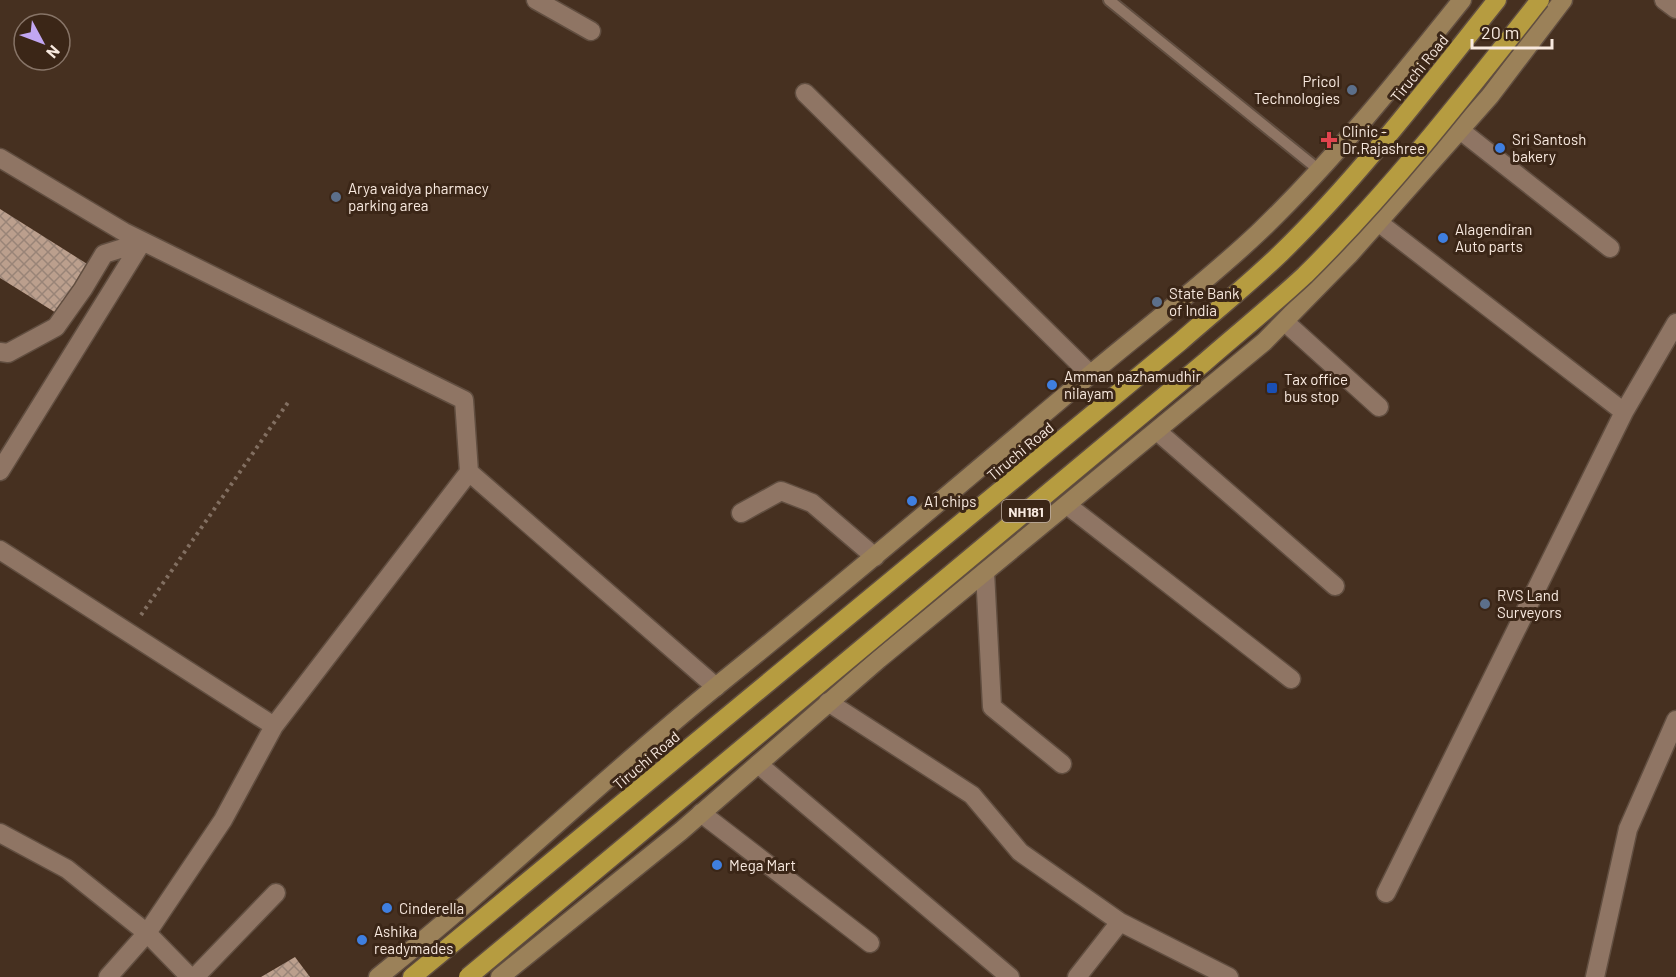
<svg xmlns="http://www.w3.org/2000/svg" width="1676" height="977" viewBox="0 0 1676 977" font-family="Barlow,sans-serif">
	<style>
		.building { fill: url(#building-cross-hatch) }
		.lines { fill: none; stroke-linecap: round; stroke-linejoin: round }
		.lane-casing { stroke: #614e40; stroke-width: 14 }
		.street-casing { stroke: #614e40; stroke-width: 21 }
		.secondary-casing { stroke: #614e40; stroke-width: 21 }
		.highway-casing { stroke: #614e40; stroke-width: 21 }
		.path { stroke: #826f61; stroke-width: 4; stroke-dasharray: 3 4.5; stroke-linecap: butt }
		.lane { stroke: #8f7564; stroke-width: 10 }
		.street { stroke: #8f7564; stroke-width: 18 }
		.secondary { stroke: #9b8159; stroke-width: 18 }
		.highway { stroke: #b69c40; stroke-width: 18 }
		.highway-bridge-casing { stroke: #614e40; stroke-width: 21; stroke-linecap: butt }
		.highway-bridge { stroke: #b69c40; stroke-width: 18 }
		.service-dot { fill: #5c6f8a; stroke: #3b2617; stroke-width: 2 }
		.health-dot { fill: #e0444e; stroke: #3b2617; stroke-width: 2 }
		.shop-dot { fill: #3f7fe0; stroke: #3b2617; stroke-width: 2 }
		.transit-dot { fill: #1a4fb4; stroke: #3b2617; stroke-width: 2 }
		.labels { text-anchor: middle; dominant-baseline: central; stroke-width: 6; stroke-linejoin: round; paint-order: stroke }
		.shield { fill: #3b2617; stroke: #bfaea3; stroke-width: 1.5 }
		.shield-label { font-size: 14px; font-weight: bold; fill: #f8e9df }
		.street-label { font-size: 15px; fill: #f8e9df; stroke: #3b2617 }
		.poi-label { font-size: 15px; fill: #f8e9df; stroke: #3b2617; text-anchor: start }
	</style>
	<defs>
		<pattern id="building-cross-hatch" width="8" height="8" patternUnits="userSpaceOnUse" patternTransform="scale(1.5)"><rect width="8" height="8" fill="#bb9f8d"/><path d="M0 0l8 8M0 8l8-8" fill="none" stroke="#998477"/></pattern>
	</defs>
	<rect width="100%" height="100%" fill="#463020"/>
	<path class="building" d="M0,209L92,267L61,316L0,278Z
		M295,957L310,977H261Z"/>
	<g class="lines">
		<defs>
			<path id="lane" d="M1109,0L1319,170"/>
			<path id="street" d="M536,0L591,31
				M1664,0L1676,9
				M805,93L1090,374
				M1460,130L1610,248
				M0,158L124,232L464,400L469,472
				M1378,222L1624,412
				M1285,322L1379,407
				M0,352L8,353L56,327L83,289L104,254L142,242
				M1157,431L1335,586
				M0,471L142,242
				M1067,505L1291,679
				M741,513L781,491L812,503L875,557
				M0,550L274,726
				M985,572L992,707L1062,764
				M828,702L972,795L1020,852L1120,922L1229,977
				M758,764L1010,977
				M701,813L870,943
				M0,833L67,869L147,933L190,977
				M1386,893L1624,412L1676,323
				M108,977L147,933L223,820L274,726L469,472L716,687
				M195,977L276,893
				M1077,977L1120,922
				M1595,977L1628,829L1676,720"/>
			<path id="secondary" d="M378,977C495,884 602,779 718,685C840,587 959,485 1079,384C1139,333 1202,286 1259,232C1333,161 1398,80 1462,0
				M500,977L681,831L879,659L1264,342L1349,255L1490,96L1563,0"/>
			<path id="highway" d="M412,977L1181,341C1214,312 1249,284 1281,253C1359,177 1429,85 1497,0"/>
		</defs>
		<use href="#lane" class="lane-casing"/>
		<use href="#street" class="street-casing"/>
		<use href="#secondary" class="secondary-casing"/>
		<use href="#highway" class="highway-casing"/>
		<path class="path" d="M141,615L289,401"/>
		<use href="#lane" class="lane"/>
		<use href="#street" class="street"/>
		<use href="#secondary" class="secondary"/>
		<use href="#highway" class="highway"/>
		<defs>
			<path id="highway-bridge" d="M468,977L1205,362C1238,333 1273,305 1305,275C1391,190 1465,95 1540,0"/>
		</defs>
		<use href="#highway-bridge" class="highway-bridge-casing"/>
		<use href="#highway-bridge" class="highway-bridge"/>
	</g>
	<g class="service-dot">
		<circle cx="1352" cy="90" r="6"/>
		<circle cx="336" cy="197" r="6"/>
		<circle cx="1157" cy="302" r="6"/>
		<circle cx="1485" cy="604" r="6"/>
	</g>
	<path class="health-dot" d="M1326 131h6v6h6v6h-6v6h-6v-6h-6v-6h6z"/>
	<g class="shop-dot">
		<circle cx="1500" cy="148" r="6"/>
		<circle cx="1443" cy="238" r="6"/>
		<circle cx="1052" cy="385" r="6"/>
		<circle cx="912" cy="501" r="6"/>
		<circle cx="717" cy="865" r="6"/>
		<circle cx="387" cy="908" r="6"/>
		<circle cx="362" cy="940" r="6"/>
	</g>
	<rect class="transit-dot" x="1266" y="382" width="12" height="12" rx="3"/>
	<g class="labels">
		<rect class="shield" x="1002" y="500" width="48" height="22" rx="4.5"/>
		<g class="shield-label">
			<text x="1026" y="511">NH181</text>
		</g>
		<g class="street-label">
			<text transform="translate(1419 68) rotate(-51)">Tiruchi Road</text>
			<text transform="translate(1020 451) rotate(-40)">Tiruchi Road</text>
			<text transform="translate(646 760) rotate(-40)">Tiruchi Road</text>
		</g>
		<g class="poi-label">
			<text x="1340" y="81" text-anchor="end">Pricol<tspan x="1340" dy="17">Technologies</tspan></text>
			<text x="1342" y="131">Clinic -<tspan x="1342" dy="17">Dr.Rajashree</tspan></text>
			<text x="1512" y="139">Sri Santosh<tspan x="1512" dy="17">bakery</tspan></text>
			<text x="348" y="188">Arya vaidya pharmacy<tspan x="348" dy="17">parking area</tspan></text>
			<text x="1455" y="229">Alagendiran<tspan x="1455" dy="17">Auto parts</tspan></text>
			<text x="1169" y="293">State Bank<tspan x="1169" dy="17">of India</tspan></text>
			<text x="1064" y="376">Amman pazhamudhir<tspan x="1064" dy="17">nilayam</tspan></text>
			<text x="1284" y="379">Tax office<tspan x="1284" dy="17">bus stop</tspan></text>
			<text x="924" y="501">A1 chips</text>
			<text x="1497" y="595">RVS Land<tspan x="1497" dy="17">Surveyors</tspan></text>
			<text x="729" y="865">Mega Mart</text>
			<text x="399" y="908">Cinderella</text>
			<text x="374" y="931">Ashika<tspan x="374" dy="17">readymades</tspan></text>
		</g>
	</g>
	<g transform="translate(42 42) rotate(131)"><circle r="28" fill="#3b2617" stroke="#877467" stroke-width="1.5"/>
	<path d="M0-4.5L10 22L0 15L-10 22Z" fill="#c2a7f2"/>
	<text y="-9" font-size="16" font-weight="bold" text-anchor="middle" fill="#f8e9df">N</text>
	</g>
	<path d="M1472 39v9h80v-9" fill="none" stroke="#f8e9df" stroke-width="3"/>
	<text x="1481" y="39" font-size="18" fill="#f8e9df" stroke="#3b2617" stroke-width="4.5" paint-order="stroke">20 m</text>
</svg>
